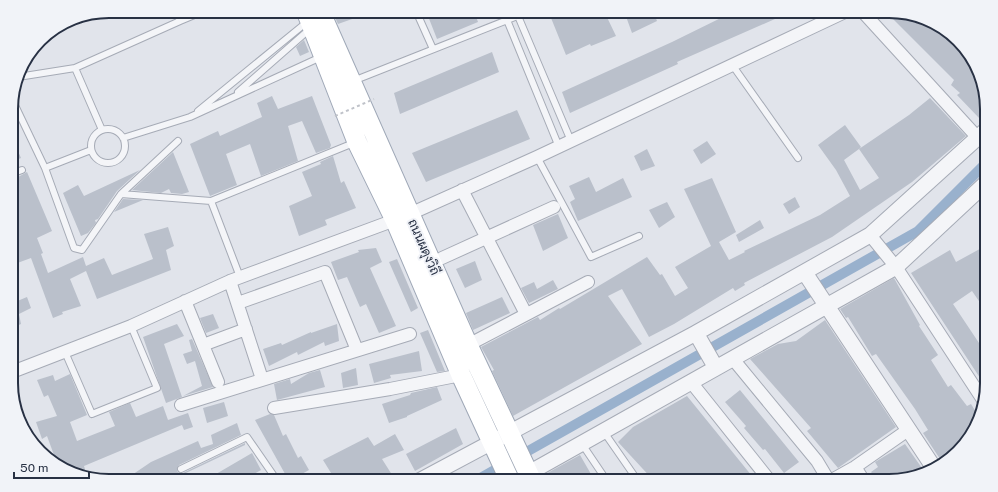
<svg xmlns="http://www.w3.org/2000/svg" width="998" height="492" viewBox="0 0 998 492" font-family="'Public Sans',Sarabun,sans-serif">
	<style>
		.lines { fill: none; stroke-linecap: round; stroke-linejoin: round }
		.canal { stroke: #99b1cd; stroke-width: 10 }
		.building { fill: #bac0cb; fill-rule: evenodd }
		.service-casing { stroke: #a6abb6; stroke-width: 8 }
		.minor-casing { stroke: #a6abb6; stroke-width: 14 }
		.tertiary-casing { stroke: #a6abb6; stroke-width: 17 }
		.primary-casing { stroke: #9fa8b7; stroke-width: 21 }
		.service { stroke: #f4f5f8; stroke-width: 6 }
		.minor { stroke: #f4f5f8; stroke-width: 12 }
		.tertiary { stroke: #f4f5f8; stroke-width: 15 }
		.primary { stroke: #fff; stroke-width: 19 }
		.path-bridge { stroke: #bfc2c9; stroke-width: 2; stroke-dasharray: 3 3; stroke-linecap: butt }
		.labels { text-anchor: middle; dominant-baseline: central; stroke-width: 4; stroke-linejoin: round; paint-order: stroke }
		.street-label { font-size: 13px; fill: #283144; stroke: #f1f3f8 }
		.rim { fill: none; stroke: #283144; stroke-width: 2 }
	</style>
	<rect width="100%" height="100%" fill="#e1e4eb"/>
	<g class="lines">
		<path class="canal" d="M475,481L918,231L986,163"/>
	</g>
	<path class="building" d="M332,11H372V12L338,24Z
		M426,11H474L478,22L437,39Z
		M555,11H604L616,36L591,46L590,44L566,55L549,13Z
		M624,11H653L657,21L632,33Z
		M735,11H793L677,62L678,64L570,113L562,92L672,42Z
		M885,11L932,21L970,54L986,97V113L980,119L957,95L960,93L951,85L954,80Z
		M304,40L309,52L300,56L296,47Z
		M492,52L499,72L400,114L394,93Z
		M272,96L278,109L312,96L331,145L330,148L316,153L302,121L288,126L298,161L261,176L250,144L226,154L237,185L210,196L190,144L218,131L220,136L262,117L257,103Z
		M930,98L966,136L912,182L832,237L744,283L745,285L735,291L733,288L674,324L649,337L622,289L608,296L642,344L513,416L492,371L494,370L481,347L538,317L540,320L559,308L560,309L647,257L660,275L662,274L675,296L688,288L675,267L711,246L684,189L712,178L736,232L719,242L729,260L745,252L744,251L820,215L850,196L836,170L818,145L845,125L861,147L859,149L909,115ZM859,149L879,178L860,190L844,160Z
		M517,110L530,139L426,182L412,153Z
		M707,141L716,154L701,164L693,150Z
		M17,149L21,158L11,162V151Z
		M647,149L655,166L641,171L634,156Z
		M173,152L189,192L182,194L171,193L169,189L161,193L132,190Z
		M333,156L341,183L344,181L356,208L325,220L327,225L299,236L289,206L312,196L302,172L321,164L320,162Z
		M140,170L117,191L98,219L95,220L96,223L88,233L81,236L63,193L78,185L84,196Z
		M27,172L52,231L37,238L43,253L41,254L48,273L83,257L86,266L104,258L112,275L153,259L144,234L168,227L174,246L166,250L171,270L97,299L86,271L70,279L81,306L62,312L63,314L53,318L31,258L12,265L11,181Z
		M589,177L596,192L623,178L632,197L578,221L570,202L575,199L569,186Z
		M795,197L800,207L789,214L783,204Z
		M123,199L143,200L114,212Z
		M667,202L675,217L659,228L649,210Z
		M558,214L568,238L543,251L533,225Z
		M760,220L764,228L739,242L736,235Z
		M987,245V300L981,304L972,291L953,304L987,355L986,387L911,273L950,250L956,262Z
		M376,248L382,262L370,268L396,326L379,333L366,304L360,307L347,277L338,280L331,262L359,252L358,250Z
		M397,259L418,308L411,312L389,262Z
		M475,261L482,280L465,288L456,269Z
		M894,278L920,325L919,326L938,355L931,360L948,387L951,385L967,406L971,404L979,417L977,426L958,448L940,459L923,433L928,430L915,409L876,354L872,356L848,317L846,318L840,309Z
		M553,280L558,289L529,303L521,288L534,282L537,289Z
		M14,297L15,302L27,297L31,308L19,314L21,324L12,328V298Z
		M502,297L510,313L473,330L466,313Z
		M213,314L219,328L206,333L200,318Z
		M825,320L896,427L838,468L807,431L811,428L750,359L778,344L796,341Z
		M177,324L184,336L164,344L182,397L166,403L143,337Z
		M337,324L339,341L325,346L324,342L298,355L297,352L269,366L263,349L281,343L282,345L311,332V333Z
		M428,330L445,371L437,372L420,333Z
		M192,339L213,387L183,396L202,386L195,361L187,364L183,354L192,351L189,340Z
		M419,351L422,371L390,375L391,378L374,383L369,364Z
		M356,368L358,385L343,388L341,373Z
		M320,370L325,387L277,400L274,384L290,379L291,384L309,373Z
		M70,374L87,415L70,422L77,441L115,426L109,412L130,403L136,417L163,406L168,420L188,413L193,427L184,430L182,425L84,466L87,476L66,471L53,461L51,455H54L47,436L42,439L36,422L57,416L48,395L44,397L37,380L53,375L55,381Z
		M437,387L442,400L407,416V417L389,423L382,404L410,395L411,393Z
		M740,390L799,462L784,473L765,449L763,450L744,428L746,426L725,402Z
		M687,396L756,481H654L618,442L633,427Z
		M224,402L228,416L207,423L203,408Z
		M270,414L274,415L283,436L286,434L298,458L301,456L309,470L289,481L255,420Z
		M237,423L241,435L179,465L177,471L179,473H183L245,443V445L169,481H123L151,462L198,441L201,448L213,444L211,435Z
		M456,428L463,444L415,471L406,454Z
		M395,434L404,450L382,459L396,481H336L323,460L368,437L374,446Z
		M905,444L924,471L895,481H878L871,472L878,467L875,462Z
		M252,453L261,470L242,481H204Z
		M580,455L595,481H543L542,476Z"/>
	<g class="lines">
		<defs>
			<path id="service" d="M176,11L180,21L204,11
				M416,11L433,49
				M518,16L571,141
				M507,20L559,147
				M733,66L798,158
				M18,77L75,68
				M353,81L530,11
				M238,92L311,28
				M12,99L45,168
				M198,111L307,22
				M91 146a17 17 0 1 1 34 0a17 17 0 1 1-34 0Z
				M102,130L75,68L180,21
				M123,138L190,117L321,57
				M91,150L45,168L74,248L82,250L121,194L211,201L356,142
				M537,157L591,257L639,236
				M11,174L22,170
				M121,194L178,141
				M211,201L240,277
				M65,352L92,414L157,388L131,326
				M604,432L638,481
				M582,444L607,481
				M181,469L247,437L274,476L265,481"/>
			<path id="minor" d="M862,11L978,138
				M462,190L526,314
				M870,235L896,267L983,400
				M442,258L554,207
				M230,281L262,379
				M185,301L218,382
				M238,303L325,272L357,350
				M203,345L246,329
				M468,345L588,282
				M733,359L817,461L829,481
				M12,372L131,326L230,281L403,217L537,157L847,11
				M691,382L770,481
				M181,405L410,334
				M274,408L390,389L461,375
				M855,467L864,481
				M830,481L855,467L908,430"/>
			<path id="tertiary" d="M805,273L934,468
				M696,333L716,368
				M529,473L896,267L986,183
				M419,481L696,333L870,235L986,130"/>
			<path id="primary" d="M306,11L357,142L395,220L461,375L510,481
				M320,11L468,345L532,481"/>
		</defs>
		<use href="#service" class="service-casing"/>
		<use href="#minor" class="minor-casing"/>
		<use href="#tertiary" class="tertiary-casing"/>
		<use href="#primary" class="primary-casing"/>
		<use href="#service" class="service"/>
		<use href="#minor" class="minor"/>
		<use href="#tertiary" class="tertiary"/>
		<use href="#primary" class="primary"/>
		<path class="path-bridge" d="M335,116L374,99"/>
	</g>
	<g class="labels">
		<g class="street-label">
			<text transform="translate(424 247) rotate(66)">ถนนผดุงวิถี</text>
		</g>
	</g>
	<path d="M0 0H998V492H0ZM109 18H889A91 91 0 0 1 980 109V383A91 91 0 0 1 889 474H109A91 91 0 0 1 18 383V109A91 91 0 0 1 109 18Z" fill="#f1f3f8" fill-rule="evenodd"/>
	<path class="rim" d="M109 18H889A91 91 0 0 1 980 109V383A91 91 0 0 1 889 474H109A91 91 0 0 1 18 383V109A91 91 0 0 1 109 18Z"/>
	<path d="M14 472v6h75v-6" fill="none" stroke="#283144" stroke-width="2"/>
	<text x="20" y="472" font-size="12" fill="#283144" stroke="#f1f3f8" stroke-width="3" paint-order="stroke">50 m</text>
</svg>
